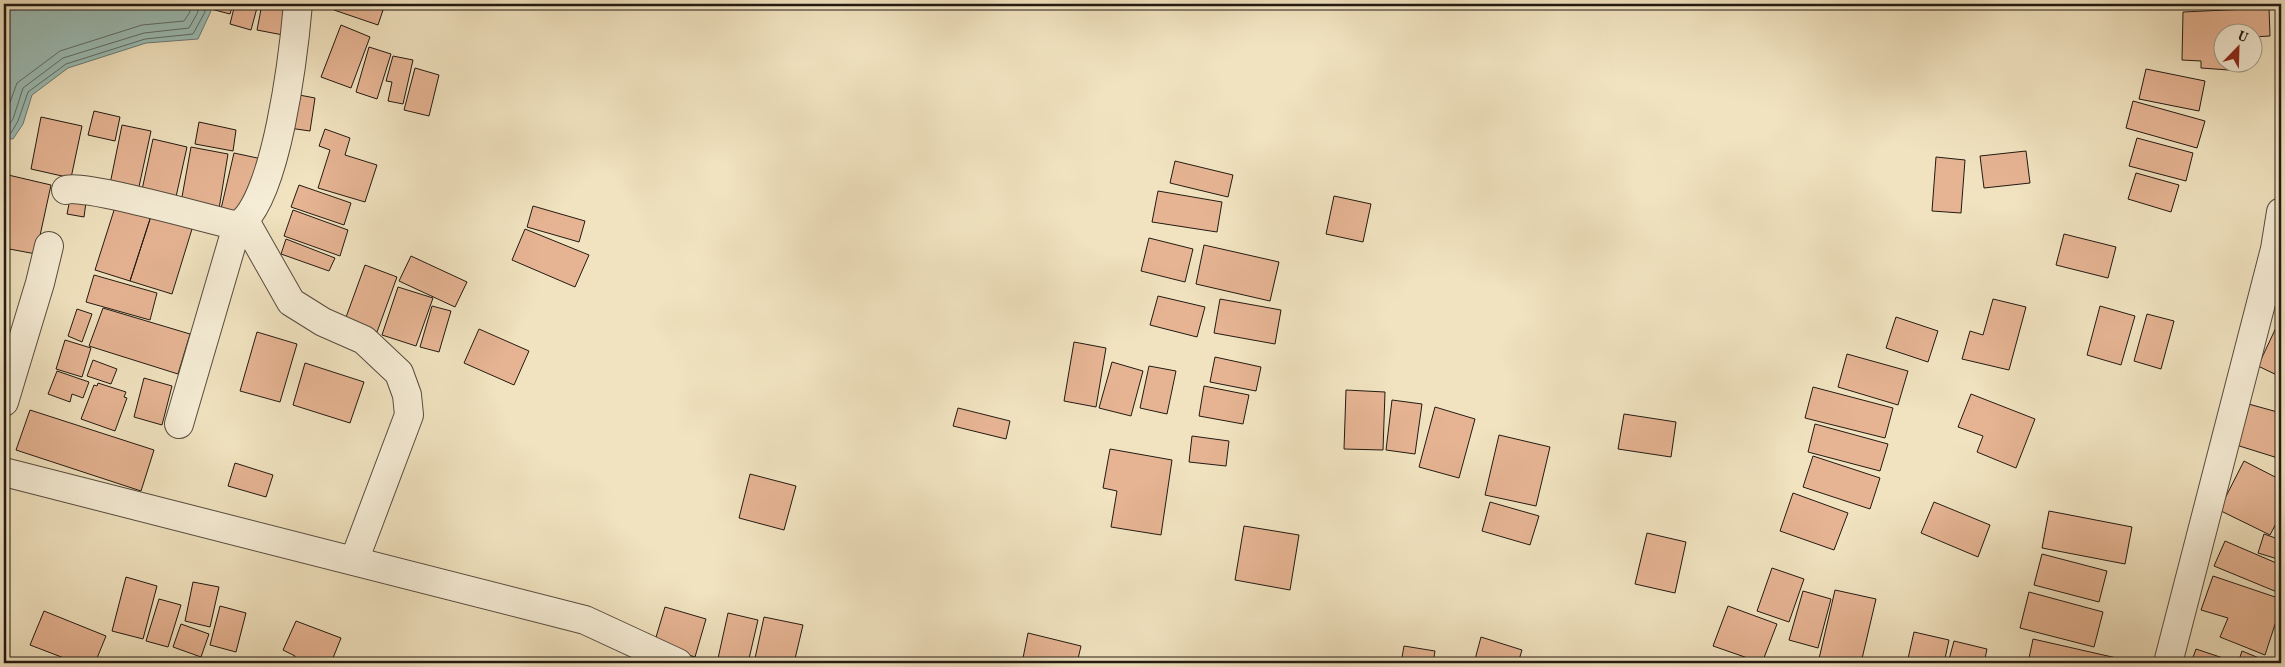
<svg xmlns="http://www.w3.org/2000/svg" width="2285" height="667" viewBox="0 0 2285 667" font-family="Vollkorn,serif">
	<style>
		.water { fill: #9bbdb6; stroke: #6b7c74 }
		.lines { fill: none; stroke-linecap: round; stroke-linejoin: round }
		.shore { stroke: #5e6c64; stroke-width: 1 }
		.building { fill: #e6b493; stroke: #221a12 }
		.minor-casing { stroke: #564c3e; stroke-width: 30 }
		.minor { stroke: #f6edd6; stroke-width: 28 }
	</style>
	<rect width="100%" height="100%" fill="#f1e3c0"/>
	<filter id="stains"><feTurbulence type="fractalNoise" baseFrequency=".004" numOctaves="4"/><feColorMatrix values="0 0 0 0 .2 0 0 0 0 .09 0 0 0 0 .02 0 0 0 .5 -.17"/></filter>
	<radialGradient id="worn" r=".72"><stop offset=".6" stop-color="#630" stop-opacity="0"/><stop offset="1" stop-color="#630" stop-opacity=".3"/></radialGradient>
	<path class="water" d="M4,4H207L211,11L198,39L146,43L68,68L32,95L23,124L13,139L4,138Z"/>
	<g class="lines">
		<path class="shore" d="M4,119L17,83L60,51L142,25L184,21L190,12L189,4
			M4,127L8,126L13,119L23,88L63,58L144,33L189,28L198,12L196,4
			M4,133H11L18,121L28,92L66,64L145,39L193,34L205,12L203,4"/>
	</g>
	<path class="building" d="M208,4H233L230,14L207,8Z
		M235,4H258L251,30L230,24Z
		M262,4H290L283,35L257,30Z
		M337,4H385L378,25L334,10Z
		M2269,8L2270,36L2252,37V32H2222V62H2229V70L2201,68V61L2182,60L2183,12Z
		M341,25L370,37L351,88L321,77Z
		M369,47L391,54L377,99L356,92Z
		M393,56L413,60L403,104L388,101L392,82L386,81Z
		M415,68L439,75L429,116L404,110Z
		M2146,69L2205,81L2199,111L2139,99Z
		M294,94L315,98L310,131L289,128Z
		M2133,101L2205,121L2197,148L2126,128Z
		M94,111L120,117L115,141L88,135Z
		M41,117L82,126L71,178L31,169Z
		M199,122L236,130L233,151L195,144Z
		M122,125L151,131L137,196L109,189Z
		M325,129L350,138L345,155L377,165L365,202L318,188L330,150L319,146Z
		M2137,138L2193,153L2186,181L2129,166Z
		M153,139L187,147L174,206L140,199Z
		M191,147L228,154L218,215L180,208Z
		M2026,151L2030,183L1984,188L1980,156Z
		M234,153L262,159L250,215L221,209Z
		M1936,157L1965,160L1961,213L1932,211Z
		M1175,161L1233,175L1228,197L1170,183Z
		M2136,173L2179,185L2171,212L2128,199Z
		M4,174L51,185L36,254L4,248Z
		M299,185L351,203L344,225L291,207Z
		M1158,191L1222,202L1217,232L1152,222Z
		M1334,196L1371,204L1363,242L1326,234Z
		M70,199L86,202L84,217L67,214Z
		M116,204L151,216L130,281L95,270Z
		M533,206L585,221L579,242L527,227Z
		M293,210L348,230L340,256L284,236Z
		M151,216L192,229L172,294L130,281Z
		M525,229L589,255L575,287L512,260Z
		M2064,234L2116,247L2108,278L2056,265Z
		M1149,238L1193,249L1185,282L1141,271Z
		M286,239L335,258L329,271L281,254Z
		M1204,245L1279,262L1270,301L1196,284Z
		M4,255L7,256L4,279Z
		M411,256L467,282L455,307L399,281Z
		M365,265L397,277L377,332L345,320Z
		M94,275L157,293L150,320L86,302Z
		M398,287L433,298L416,346L382,335Z
		M1158,296L1205,307L1197,337L1150,325Z
		M1220,299L1281,310L1275,344L1214,333Z
		M1993,299L2026,307L2009,370L1962,359L1970,331L1983,335Z
		M432,306L451,311L439,352L420,347Z
		M2100,306L2135,316L2121,365L2087,355Z
		M103,308L190,334L178,374L89,346Z
		M77,309L92,314L82,342L68,336Z
		M2147,314L2174,321L2161,369L2134,361Z
		M1896,317L1938,331L1928,362L1886,348Z
		M2281,317V377L2258,366Z
		M479,329L529,351L514,385L464,363Z
		M257,332L297,344L280,402L240,391Z
		M65,340L91,348L82,377L56,369Z
		M1074,342L1106,348L1096,407L1064,401Z
		M1847,354L1908,371L1898,405L1838,387Z
		M1215,357L1261,367L1256,391L1210,382Z
		M93,360L117,369L111,384L87,376Z
		M1112,362L1143,371L1131,416L1099,408Z
		M305,363L364,382L350,423L293,405Z
		M1149,366L1176,371L1167,414L1140,408Z
		M57,371L89,382L83,398L72,394L70,402L48,394Z
		M144,378L172,386L162,425L134,417Z
		M98,383L126,392L124,397L127,398L115,431L81,419L94,385L97,386Z
		M1204,386L1249,395L1243,424L1199,416Z
		M1813,387L1893,408L1885,438L1805,418Z
		M1346,390L1385,392L1383,450L1344,449Z
		M1971,394L2035,419L2016,468L1977,452L1983,436L1958,427Z
		M1392,400L1422,404L1415,454L1386,450Z
		M2245,403L2281,413V459L2233,444Z
		M1435,407L1475,419L1459,478L1419,467Z
		M958,408L1010,421L1006,439L953,426Z
		M30,410L154,450L141,491L16,450Z
		M1624,414L1676,422L1671,457L1618,449Z
		M1815,424L1888,444L1880,471L1808,452Z
		M1499,435L1550,447L1536,506L1485,495Z
		M1192,436L1229,441L1226,466L1189,462Z
		M1110,449L1172,460L1161,535L1111,527L1117,491L1103,488Z
		M1813,456L1880,478L1870,509L1803,487Z
		M2244,461L2281,480V514L2270,535L2219,510Z
		M235,463L273,475L266,497L228,486Z
		M750,474L796,486L784,530L739,518Z
		M1793,493L1848,513L1834,550L1780,531Z
		M1490,502L1539,516L1530,545L1482,531Z
		M1934,502L1990,525L1978,557L1921,533Z
		M2049,511L2132,527L2125,564L2042,548Z
		M1244,526L1299,535L1290,590L1235,580Z
		M1647,533L1686,542L1675,593L1635,584Z
		M2264,534L2281,540V560L2258,553Z
		M2225,541L2281,565V582L2277,592L2214,566Z
		M2042,554L2107,571L2099,602L2034,585Z
		M1772,568L1804,579L1789,622L1757,611Z
		M2213,576L2281,599V606L2265,655L2220,637L2228,618L2201,610Z
		M126,577L157,586L143,639L112,631Z
		M193,582L219,587L210,627L185,621Z
		M1835,590L1876,599L1861,663H1818Z
		M1803,591L1831,599L1818,648L1789,640Z
		M2029,592L2103,612L2094,647L2020,628Z
		M159,599L181,605L168,647L146,641Z
		M220,606L246,613L236,652L210,645Z
		M1728,606L1777,624L1762,663L1713,646Z
		M665,607L706,619L695,657L654,644Z
		M44,611L106,636L95,663H77L30,645Z
		M728,613L758,620L748,663H717Z
		M764,617L803,625L794,663H754Z
		M296,621L341,638L331,663H292L295,656L283,650Z
		M181,624L209,634L201,657L173,647Z
		M1914,632L1949,640L1944,663H1907Z
		M1028,633L1081,646L1077,663H1022Z
		M1481,637L1522,650L1518,663H1474Z
		M2033,639L2121,659L2120,663H2028Z
		M1954,641L1987,649L1984,663H1948Z
		M1404,646L1435,651L1433,663H1401Z
		M2196,649L2238,663L2242,651L2259,658L2257,663H2191Z"/>
	<g class="lines">
		<defs>
			<path id="minor" d="M66,190C81,183 213,220 237,226C277,204 294,49 298,4
				M245,221L291,302L323,322L364,340L399,373L407,395L409,415L354,561
				M4,402L40,283L49,246
				M179,424L237,226
				M4,472L585,620L678,663
				M2168,663L2275,249L2281,212"/>
		</defs>
		<use href="#minor" class="minor-casing"/>
		<use href="#minor" class="minor"/>
	</g>
	<rect width="2285" height="667" fill="none" stroke="#f1e3c0" stroke-width="20"/>
	<rect x="5" y="5" width="2275" height="657" fill="none" stroke="#221a12" stroke-width="2.5"/>
	<rect x="10" y="10" width="2265" height="647" fill="none" stroke="#221a12"/>
	<g transform="translate(2238 48) rotate(23)"><circle r="24" fill="#f6edd6" stroke="#a19988"/>
	<path d="M0-4L9 19L0 12L-9 19Z" fill="#8f2418"/>
	<text y="-8" font-size="14" font-weight="bold" text-anchor="middle" fill="#221a12">U</text>
	</g>
	<rect width="100%" height="100%" filter="url(#stains)"/>
	<rect width="100%" height="100%" fill="url(#worn)"/>
</svg>
